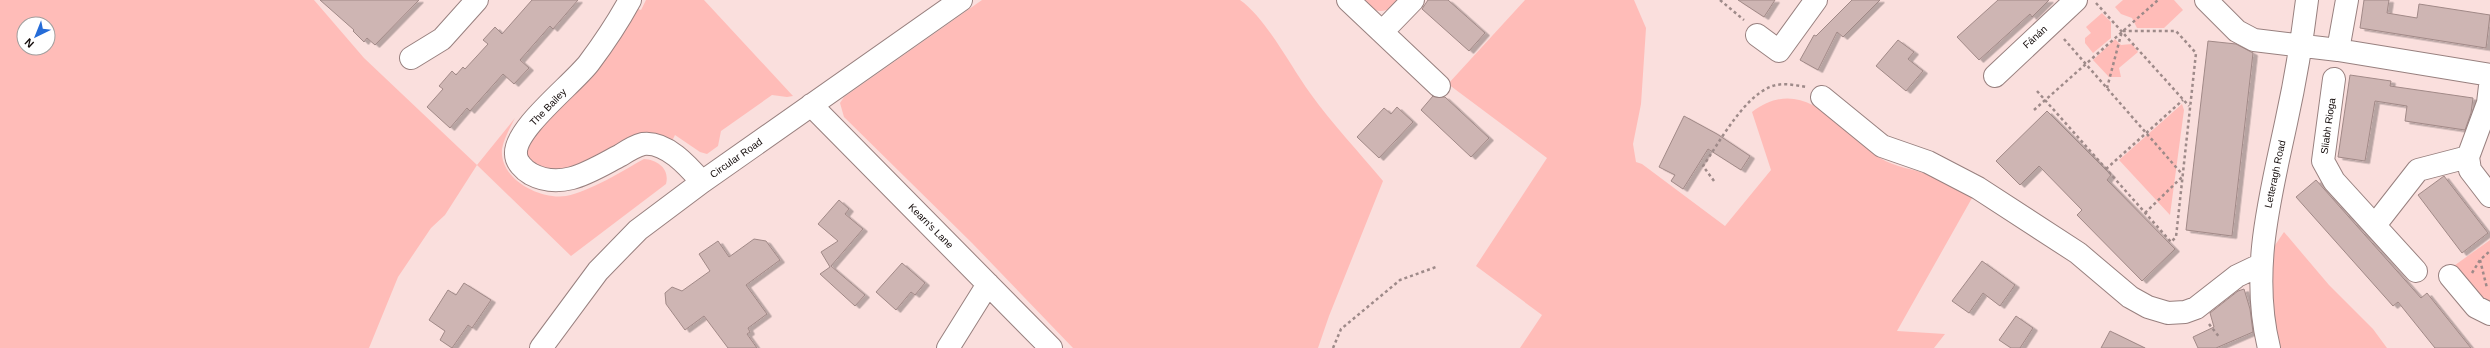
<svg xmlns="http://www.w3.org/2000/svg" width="2490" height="348" viewBox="0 0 2490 348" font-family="Helvetica,sans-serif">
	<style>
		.green { fill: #ffbcb8; fill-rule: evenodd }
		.building { fill: #ceb5b3; stroke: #a18987; filter: url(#shadow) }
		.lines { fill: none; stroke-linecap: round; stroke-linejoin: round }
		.minor-casing { stroke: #98807f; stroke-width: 24 }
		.path { stroke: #9e8a89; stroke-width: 2.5; stroke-dasharray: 3 3; stroke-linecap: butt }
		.minor { stroke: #fff; stroke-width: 22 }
		.labels { text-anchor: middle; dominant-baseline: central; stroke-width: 3; stroke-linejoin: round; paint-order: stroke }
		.street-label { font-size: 10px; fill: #140c0b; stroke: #fff }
	</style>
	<defs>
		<filter id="shadow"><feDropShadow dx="4.5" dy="2.5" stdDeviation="0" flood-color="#0004"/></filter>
	</defs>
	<rect width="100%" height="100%" fill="#fadfdd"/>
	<path class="green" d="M0,0H314L364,58L477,165L515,118C510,128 504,138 502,149C499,179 540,200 566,196C591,191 622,171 644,159C658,160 670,169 666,184L571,256L477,165L445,215L431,228L398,277L369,348H0ZM24,24H48V48H24Z
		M646,0H704L793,96L787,97L772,95L721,131L718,146L707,154L700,152L675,135L672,141L655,133L635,137L568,172L542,169L526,157C532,127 562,109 582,86C602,63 618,34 636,8L641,10Z
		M982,0H1240C1266,18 1291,67 1310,93C1332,124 1359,152 1383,181L1329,316L1318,348H1073L972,243L844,117L840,103L844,97Z
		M1360,0H1402C1386,15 1374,14 1360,0Z
		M1525,0H1634L1646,28L1641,104L1633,144L1636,162L1642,164L1725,226L1771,170L1752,112C1805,72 1841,131 1880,158C1894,167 1914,169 1929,175C1944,180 1958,190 1972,198L1897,331L1945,334L1934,348H1520L1542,315L1476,266L1547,158L1448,84Z
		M2123,0H2174L2183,10L2164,28H2137L2132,18L2121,14L2115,7Z
		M2102,13L2111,22V38L2093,53L2085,43V38L2091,33L2086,27Z
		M2115,39L2121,45L2132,44L2138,52L2119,68L2121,77H2109L2093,60Z
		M2182,104L2184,110L2170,215L2119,160Z
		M2284,232L2329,285L2373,329L2387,348H2277L2269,254Z
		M2490,240V306L2451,268Z"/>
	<path class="building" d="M320,0H419L375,45L367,38L364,42L353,31L354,30Z
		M532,0H578L553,29L550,26L520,60L529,68L514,84L503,74L470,111L467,108L450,128L427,107L443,89L439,86L452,71L456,75L463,67L465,69L488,44L483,40L495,27L502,34Z
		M1428,0H1448L1485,33L1469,51L1422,9Z
		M1738,0H1775L1764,17Z
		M1852,0H1880L1843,37L1837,32L1818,70L1800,60L1814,35L1816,36Z
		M1998,0H2049L2032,17L2030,14L1979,60L1957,37Z
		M2364,0H2389L2387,13L2417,18L2419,4L2490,15L2486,48L2360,28Z
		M1898,40L1914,52L1908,59L1923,71L1906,91L1876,66Z
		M2208,41L2236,44L2253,53L2232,236L2186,230Z
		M2350,75L2391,81L2390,86L2473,98L2471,113L2465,130L2405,121L2407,106L2375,101L2365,161L2338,157Z
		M1433,96L1445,97L1489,138L1471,157L1421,110Z
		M1397,107L1413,122L1379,158L1357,137L1384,108L1391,114Z
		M2047,111L2111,175L2107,180L2175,249L2142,281L2077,215L2082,210L2039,166L2020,185L1996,161Z
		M1684,116L1717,134L1750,156L1741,170L1708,149L1683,189L1671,181L1675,175L1659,167Z
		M2444,176L2488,233L2462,253L2418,195Z
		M2316,180L2421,298L2427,293L2471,348H2435L2398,302L2393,306L2296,197Z
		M839,200L849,209L845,214L863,229L831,266L865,295L855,306L820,274L830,267L821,252L838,241L818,224Z
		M754,239L766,241L780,260L746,285L767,314L748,328L750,332L747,334L757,348H728L704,316L685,330L666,304L665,293L672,287L682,291L710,271L699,254L718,241L729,257Z
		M1982,261L2015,285L2000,306L1983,293L1969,313L1952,301Z
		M902,263L925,283L915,295L911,292L896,310L876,292Z
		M464,283L491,300L472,328L468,325L452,348L440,340L445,331L429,320L448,290L456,295Z
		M2244,289L2250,309L2253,332L2216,348H2198L2193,337L2214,327L2210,313L2238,291Z
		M2016,316L2033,328L2020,348H2011L1999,340Z
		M2110,331L2145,348H2101Z"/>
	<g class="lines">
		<defs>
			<path id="minor" d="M630,0C618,22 604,43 589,63C573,84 514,129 516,154C516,162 524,170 531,174C563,191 592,170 621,155C627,151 635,146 643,144C666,141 688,166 702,182
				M1348,0L1439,86
				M2206,0L2237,31L2254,40L2338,50L2490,75
				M1382,32L1413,0
				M1757,35L1779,51L1816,0
				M2338,50L2347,0
				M411,58L442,39L477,0
				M1995,76L2076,0
				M2334,79L2323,161L2334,181L2416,271
				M1822,97L1882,146L1928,162L1978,188L2078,253L2130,297L2148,307L2168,313L2185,312L2196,308L2237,276L2260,265
				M811,105L1051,348
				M2468,157L2470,170L2490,196
				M2375,225L2418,170L2468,157L2488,103L2490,86
				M2450,276L2476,307L2490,314
				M541,348L598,271L638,230L702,182L961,0
				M948,348L988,284
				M2269,348C2250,271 2270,198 2286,123C2295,82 2302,41 2307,0"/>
		</defs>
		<use href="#minor" class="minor-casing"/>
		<path class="path" d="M1720,0L1744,20
			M2096,3L2189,106
			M2064,39L2182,174
			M2037,91L2171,242L2176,237L2196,53L2176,31H2122L2107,88
			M2034,110L2158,0
			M2106,169L2183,100
			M1714,181L1703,166C1719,143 1743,98 1770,87C1781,82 1794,85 1806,87
			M2145,213L2182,177
			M2480,260L2487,288
			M2472,273L2480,260L2490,251
			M2209,324L2220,338
			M1333,348L1341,329L1400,280L1436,267"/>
		<use href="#minor" class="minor"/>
	</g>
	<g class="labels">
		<g class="street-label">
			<text transform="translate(2035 37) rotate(-42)">Fánán</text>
			<text transform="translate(548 107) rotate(-46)">The Bailey</text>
			<text transform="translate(2328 126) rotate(-82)">Sliabh Rioga</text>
			<text transform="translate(736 158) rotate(-35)">Circular Road</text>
			<text transform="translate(2275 174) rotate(-78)">Letteragh Road</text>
			<text transform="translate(931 226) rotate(45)">Kearn's Lane</text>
		</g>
	</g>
	<g transform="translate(36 36) rotate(223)"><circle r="19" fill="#ffffff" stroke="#a19e9d"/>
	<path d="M0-3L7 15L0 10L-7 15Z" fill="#256cd8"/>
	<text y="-6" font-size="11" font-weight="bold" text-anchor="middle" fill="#140c0b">N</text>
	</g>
</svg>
